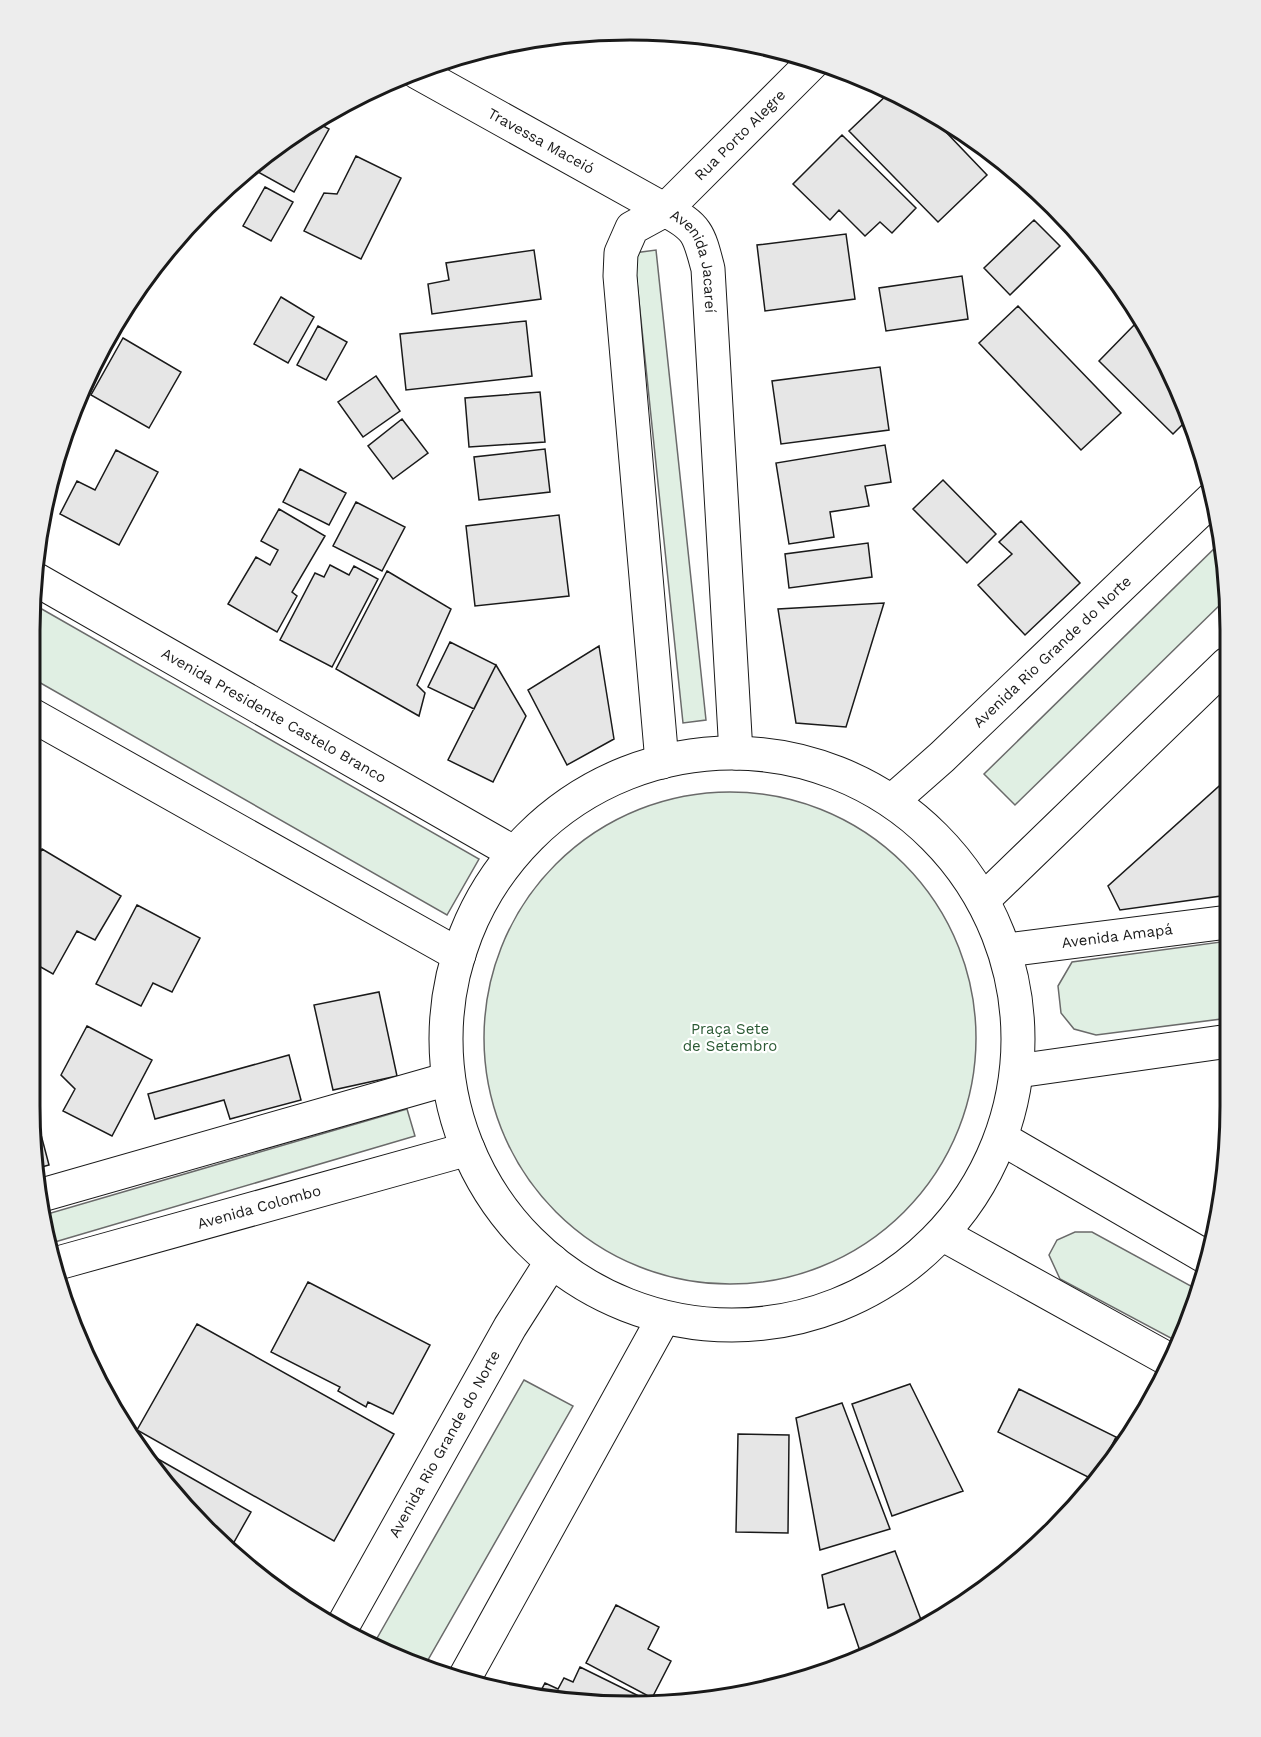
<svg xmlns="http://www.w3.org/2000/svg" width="1261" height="1737" viewBox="0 0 1261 1737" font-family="'Work Sans',sans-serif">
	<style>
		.green { fill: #e0efe3; stroke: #6a6a6a; stroke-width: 1.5 }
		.building { fill: #e6e6e6; stroke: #1a1a1a; stroke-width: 1.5 }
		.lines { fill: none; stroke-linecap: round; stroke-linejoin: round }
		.street-casing { stroke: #1a1a1a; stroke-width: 35 }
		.secondary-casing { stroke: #1a1a1a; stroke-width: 35 }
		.street { stroke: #fff; stroke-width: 33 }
		.secondary { stroke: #fff; stroke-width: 33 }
		.labels { text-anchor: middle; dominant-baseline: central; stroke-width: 4.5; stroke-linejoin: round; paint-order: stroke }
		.street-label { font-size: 15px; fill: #1a1a1a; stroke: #fff }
		.park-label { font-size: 15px; fill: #2b5a34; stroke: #fff }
		.rim { fill: none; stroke: #1a1a1a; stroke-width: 3 }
	</style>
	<rect width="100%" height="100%" fill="#fff"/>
	<path class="green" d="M656,250L706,720L683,723L634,253Z
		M1223,540L1226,552V599L1015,805L984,774Z
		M33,604L479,859L447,915L30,677V630Z
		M484 1038a246 246 0 1 1 492 0a246 246 0 1 1-492 0Z
		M1228,941L1229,1018L1096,1035L1074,1029L1061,1013L1058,986L1072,962Z
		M407,1109L415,1136L48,1244L44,1215Z
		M1075,1232H1092L1200,1291L1180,1343L1060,1279L1049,1255L1057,1240Z
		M524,1380L573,1406L425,1665L372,1647Z"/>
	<path class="building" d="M890,92L920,105L987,175L938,222L849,131Z
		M316,122L329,129L294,192L258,172L270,151Z
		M842,135L916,208L892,233L880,222L865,236L839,210L830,220L793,184Z
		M356,156L401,178L361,259L304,231L324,193L337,194Z
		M265,187L293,202L271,241L243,226Z
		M1034,220L1060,246L1010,295L984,268Z
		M846,234L855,299L765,311L757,245Z
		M534,250L541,299L432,314L428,284L449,280L446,263Z
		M962,276L968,319L886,331L879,288Z
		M281,297L314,317L288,363L254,344Z
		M126,306L129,307L99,365L95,364Z
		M1018,306L1121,413L1081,450L979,343Z
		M1139,320L1185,400L1190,417L1173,434L1099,361Z
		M526,321L532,376L406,390L400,334Z
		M318,326L347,342L326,380L297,365Z
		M123,338L181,372L149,428L91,395Z
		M880,367L889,430L781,444L772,381Z
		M376,376L400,411L363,437L338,402Z
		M540,392L545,442L469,447L465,398Z
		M402,419L428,453L393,479L368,446Z
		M885,445L891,482L865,486L869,506L830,512L834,537L789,544L776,463Z
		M545,449L550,492L479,500L474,457Z
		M116,450L158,472L119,545L60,514L77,481L95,490Z
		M300,469L346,493L329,525L283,502Z
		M943,480L996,534L967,563L913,509Z
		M356,502L405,527L382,571L333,546Z
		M279,509L325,536L292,592L297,596L277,632L228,604L256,557L270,565L278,550L261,541Z
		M559,515L569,596L475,606L466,526Z
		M1021,521L1080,583L1025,635L978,585L1012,554L999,542Z
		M868,543L872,577L789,588L785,554Z
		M330,565L349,575L354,566L378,579L332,667L280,640L315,573L324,577Z
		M387,571L451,609L417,685L425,693L419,716L336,669Z
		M884,603L846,727L796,723L778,609Z
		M450,642L496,665L474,709L428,687Z
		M599,646L614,739L567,765L528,690Z
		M496,665L526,716L493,782L448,760Z
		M1227,779L1228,895L1120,910L1108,886Z
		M42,849L121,896L95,940L77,931L53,974L30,961V869Z
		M137,905L200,938L172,992L153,983L141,1006L96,984Z
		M379,992L397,1076L333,1090L314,1005Z
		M87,1026L152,1060L112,1136L63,1111L75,1089L61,1075Z
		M289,1055L301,1100L230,1119L224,1100L155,1119L148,1094Z
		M30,1093L49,1165L38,1168L30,1106Z
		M308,1282L430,1345L393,1414L368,1402L366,1407L338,1391L340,1387L271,1352Z
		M197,1324L394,1434L334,1541L137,1430Z
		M910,1384L963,1491L892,1516L852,1404Z
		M1019,1389L1116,1437L1094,1480L998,1432Z
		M842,1403L890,1529L820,1550L796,1418Z
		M738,1434L789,1435L788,1533L736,1532Z
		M1116,1437L1123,1441L1088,1494L1094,1480Z
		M137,1447L251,1512L229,1551Z
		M895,1551L923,1625L863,1660L844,1604L828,1608L822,1575Z
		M616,1605L659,1627L648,1649L671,1661L652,1698L586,1663Z
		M580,1667L657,1705L630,1707L537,1698L545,1683L558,1689L564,1678L573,1682Z"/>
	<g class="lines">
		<defs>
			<g id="street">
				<path id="s1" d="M417,72L665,210"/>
			</g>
			<g id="secondary">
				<path id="s2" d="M665,210L815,60"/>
				<path id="s3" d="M37,580L511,851"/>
				<path d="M30,714L459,955"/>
				<circle cx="732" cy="1039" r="286"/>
				<path id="s4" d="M662,762L620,276L621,253L632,228L665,210C698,227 699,234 708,269L736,753"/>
				<path id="s5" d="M892,801L942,757L1212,499"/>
				<path d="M983,900L1227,664"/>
				<path id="s6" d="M1007,950L1228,922"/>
				<path d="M1018,1071L1229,1041"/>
				<path d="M1001,1138L1211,1260"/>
				<path d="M42,1195L448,1079"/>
				<path d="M942,1234L1173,1362"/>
				<path id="s7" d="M51,1265L468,1149"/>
				<path id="s8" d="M341,1629L510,1327L552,1261"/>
				<path d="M464,1679L663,1319"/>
			</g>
		</defs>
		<use href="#street" class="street-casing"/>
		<use href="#secondary" class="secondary-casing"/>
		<use href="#street" class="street"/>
		<use href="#secondary" class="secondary"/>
	</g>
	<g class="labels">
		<g class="street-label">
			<text stroke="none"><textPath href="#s2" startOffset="106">Rua Porto Alegre</textPath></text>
			<text stroke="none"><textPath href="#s1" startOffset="142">Travessa Maceió</textPath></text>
			<text stroke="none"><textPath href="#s4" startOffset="640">Avenida Jacareí</textPath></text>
			<text stroke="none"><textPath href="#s5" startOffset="219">Avenida Rio Grande do Norte</textPath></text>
			<text stroke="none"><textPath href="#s3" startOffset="273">Avenida Presidente Castelo Branco</textPath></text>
			<text stroke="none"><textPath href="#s6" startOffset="111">Avenida Amapá</textPath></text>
			<text stroke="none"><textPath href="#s7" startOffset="216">Avenida Colombo</textPath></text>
			<text stroke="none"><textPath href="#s8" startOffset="212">Avenida Rio Grande do Norte</textPath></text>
		</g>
		<g class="park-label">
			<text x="730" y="1029">Praça Sete<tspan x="730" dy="17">de Setembro</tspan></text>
		</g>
	</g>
	<path d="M0 0H1261V1737H0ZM630 40H630A590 590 0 0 1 1220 630V1106A590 590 0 0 1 630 1696H630A590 590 0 0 1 40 1106V630A590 590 0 0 1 630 40Z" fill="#ededed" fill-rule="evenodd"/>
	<path class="rim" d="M630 40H630A590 590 0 0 1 1220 630V1106A590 590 0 0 1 630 1696H630A590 590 0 0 1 40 1106V630A590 590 0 0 1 630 40Z"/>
</svg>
